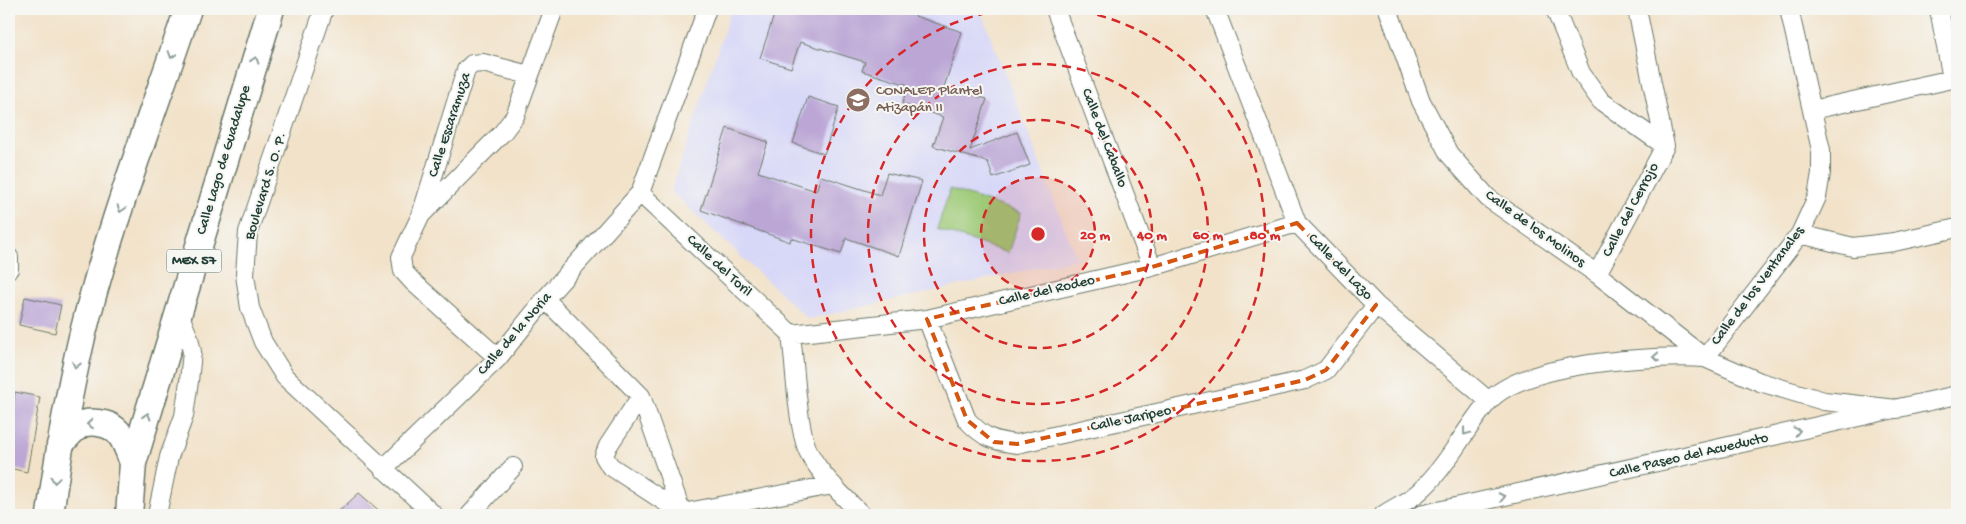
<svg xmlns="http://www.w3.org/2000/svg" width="1966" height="524" viewBox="0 0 1966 524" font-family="'Gochi Hand',sans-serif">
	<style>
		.built { fill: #d7d7f8 }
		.green { fill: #9eca77; stroke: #5e8456 }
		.building { fill: #bba6d5 }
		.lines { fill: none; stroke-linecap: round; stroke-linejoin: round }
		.street-casing { stroke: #697768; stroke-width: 20 }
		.primary-casing { stroke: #697768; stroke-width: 29 }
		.street { stroke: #fff; stroke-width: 18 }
		.primary { stroke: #fff; stroke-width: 26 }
		.oneway { stroke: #8f9e9a }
		.marked { fill: none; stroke: #d45610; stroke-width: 4; stroke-dasharray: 10 6; stroke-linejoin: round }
		.ring { fill: none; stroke: #d62828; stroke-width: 2.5; stroke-dasharray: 9 6 }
		.labels { text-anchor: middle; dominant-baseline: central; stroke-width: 4; stroke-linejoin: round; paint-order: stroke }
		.shield { fill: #f6f6f2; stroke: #60746d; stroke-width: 1 }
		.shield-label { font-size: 14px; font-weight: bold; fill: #1f3d34 }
		.education-label { font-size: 15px; fill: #785e54; stroke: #f6f6f2; text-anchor: start }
		.street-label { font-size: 15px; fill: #1f3d34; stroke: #f6f6f2 }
		.centre { fill: #d62828; stroke: #f6f6f2; stroke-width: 2.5 }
		.ring-label { font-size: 15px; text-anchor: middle; font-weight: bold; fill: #d62828; stroke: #f6f6f2; stroke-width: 4; stroke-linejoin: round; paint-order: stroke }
	</style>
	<rect width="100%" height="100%" fill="#f6f6f2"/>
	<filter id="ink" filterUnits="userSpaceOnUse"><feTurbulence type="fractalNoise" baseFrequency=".02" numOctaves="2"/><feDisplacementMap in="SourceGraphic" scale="10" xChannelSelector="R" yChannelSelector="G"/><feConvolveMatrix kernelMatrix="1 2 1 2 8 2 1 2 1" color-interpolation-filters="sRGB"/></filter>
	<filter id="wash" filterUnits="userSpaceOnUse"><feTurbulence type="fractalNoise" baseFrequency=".0096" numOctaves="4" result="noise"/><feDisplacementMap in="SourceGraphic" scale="20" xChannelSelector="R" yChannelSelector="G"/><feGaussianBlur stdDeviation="1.12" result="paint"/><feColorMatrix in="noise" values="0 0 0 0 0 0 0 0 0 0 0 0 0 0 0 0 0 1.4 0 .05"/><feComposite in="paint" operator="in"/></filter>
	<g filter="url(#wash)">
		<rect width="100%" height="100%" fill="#f2e2c9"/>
		<path class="built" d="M731,9H980L1077,259L808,319L671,191Z"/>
		<path class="green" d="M950,189L1021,213L1008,253L937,229Z"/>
		<g id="blocks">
			<path class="building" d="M776,9H917L915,16L962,32L944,87L987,99L970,150L1017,132L1030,165L993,178L988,162L933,146L943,117L902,104L908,85L862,71L865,62L800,42L791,68L760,58Z
				M808,97L839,107L824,154L793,143Z
				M727,128L768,142L758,172L816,191L821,176L880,195L887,173L922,181L899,256L846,238L841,254L791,238L790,242L701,210Z
				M25,297L61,305L55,333L19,325Z
				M15,392L40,397L27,472L9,468V430Z
				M359,493L384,515H335Z"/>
		</g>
	</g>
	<g filter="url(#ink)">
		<use href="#blocks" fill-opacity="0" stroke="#697768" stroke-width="1"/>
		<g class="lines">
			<defs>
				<path id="street" d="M324,9L248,232L245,275L250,308L263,342L285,377L434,515
					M1055,9L1152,267
					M1215,9L1297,223L1376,305L1489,401
					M1388,9L1421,101L1449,154L1488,198L1597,274L1705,358L1760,382L1824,401L1897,409
					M1555,9L1581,73L1601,101L1665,146
					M1939,9L1952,79
					M1812,110L1957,78
					M640,193L791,334C795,364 797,429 809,453C822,477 844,497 862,515
					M422,212L466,70L472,64L483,63L529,75
					M1800,234L1853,247L1894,242L1957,228
					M9,257V269
					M1597,274L1665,146L1637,9
					M545,299L641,396L682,513
					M927,319L967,420C984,438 993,441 1017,444L1305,380L1326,370L1376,305
					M791,334L927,319L1152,267L1297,223
					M498,358L413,282L403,271L401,257L421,215L503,132L515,116L554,9
					M1705,358L1800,234L1817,197L1821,173V150L1789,9
					M641,396L608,446L604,456L610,466L682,513L833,485
					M383,469L498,358L545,299L640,193L707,9
					M157,515L169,457L184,416L189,381L192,352L189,338L178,311
					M470,515L513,467
					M1383,515C1395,507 1411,500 1421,490C1448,465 1465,429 1488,402C1523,362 1654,355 1705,358
					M1420,515L1957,395"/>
				<path id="primary" d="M60,445C65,439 72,430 79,426C85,422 91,422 98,423C121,425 126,444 133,463
					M50,515C58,455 68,396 82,337C109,227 152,116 188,9
					M129,515L133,463L271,9"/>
			</defs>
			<use href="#street" class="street-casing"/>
			<use href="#primary" class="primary-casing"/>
			<use href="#street" class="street"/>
			<use href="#primary" class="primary"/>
		</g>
		<defs><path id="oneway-chevron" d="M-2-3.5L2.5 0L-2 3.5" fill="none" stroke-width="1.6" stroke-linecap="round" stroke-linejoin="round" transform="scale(1.25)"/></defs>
		<g class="oneway">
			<use href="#oneway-chevron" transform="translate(172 55) rotate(108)"/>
			<use href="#oneway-chevron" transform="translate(255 60) rotate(-73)"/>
			<use href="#oneway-chevron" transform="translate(121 209) rotate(108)"/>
			<use href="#oneway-chevron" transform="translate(1656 357) rotate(176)"/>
			<use href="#oneway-chevron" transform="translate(76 365) rotate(102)"/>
			<use href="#oneway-chevron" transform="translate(147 416) rotate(-73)"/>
			<use href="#oneway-chevron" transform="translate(90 424) rotate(175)"/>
			<use href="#oneway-chevron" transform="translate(1797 431) rotate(-13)"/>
			<use href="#oneway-chevron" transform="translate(1466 432) rotate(127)"/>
			<use href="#oneway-chevron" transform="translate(55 480) rotate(98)"/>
			<use href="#oneway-chevron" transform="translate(1502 497) rotate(-12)"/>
		</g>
	</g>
	<path class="marked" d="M1297,223L1376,305L1326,370L1305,380L1017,444L994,442L967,420L927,319L1152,267Z"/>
	<circle cx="1038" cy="234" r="57" fill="#d62828" fill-opacity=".12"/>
	<g class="ring">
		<circle cx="1038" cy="234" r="57"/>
		<circle cx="1038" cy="234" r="114"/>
		<circle cx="1038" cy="234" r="170"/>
		<path d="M1068 9A227 227 0 1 1 1008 9"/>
	</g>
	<defs>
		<symbol id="university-disc" viewBox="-11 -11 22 22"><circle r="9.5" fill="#8d6e63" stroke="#f6f6f2"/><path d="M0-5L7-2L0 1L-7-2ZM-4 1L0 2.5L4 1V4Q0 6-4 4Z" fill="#fff"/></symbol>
	</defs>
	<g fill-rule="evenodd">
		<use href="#university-disc" x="844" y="86" width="28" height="28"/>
	</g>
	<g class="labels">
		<rect class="shield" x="166.5" y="249.5" width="55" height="23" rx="4"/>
		<g class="shield-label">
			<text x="194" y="261">MEX 57</text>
		</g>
		<g class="education-label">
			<text x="876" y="91">CONALEP Plantel<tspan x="876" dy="17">Atizapán II</tspan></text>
		</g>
		<g class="street-label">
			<text transform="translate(450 125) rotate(-72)">Calle Escaramuza</text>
			<text transform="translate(1104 138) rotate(69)">Calle del Caballo</text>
			<text transform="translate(224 160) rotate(-73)">Calle Lago de Guadalupe</text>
			<text transform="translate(266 186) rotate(-73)">Boulevard S. O. P.</text>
			<text transform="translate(1631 210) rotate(-62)">Calle del Cerrojo</text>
			<text transform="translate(1535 229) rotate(36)">Calle de los Molinos</text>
			<text transform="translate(719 266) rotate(43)">Calle del Toril</text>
			<text transform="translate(1340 267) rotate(46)">Calle del Lazo</text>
			<text transform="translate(1758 286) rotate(-53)">Calle de los Ventanales</text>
			<text transform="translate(1047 291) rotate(-13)">Calle del Rodeo</text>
			<text transform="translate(515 334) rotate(-49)">Calle de la Noria</text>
			<text transform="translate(1131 419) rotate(-12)">Calle Jaripeo</text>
			<text transform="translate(1689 456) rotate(-13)">Calle Paseo del Acueducto</text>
		</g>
	</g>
	<circle cx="1038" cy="234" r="8" class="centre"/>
	<g class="ring-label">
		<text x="1095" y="239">20 m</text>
		<text x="1152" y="239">40 m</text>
		<text x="1208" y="239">60 m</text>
		<text x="1265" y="239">80 m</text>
	</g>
	<rect width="1966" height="524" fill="none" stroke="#f6f6f2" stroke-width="30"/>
</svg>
